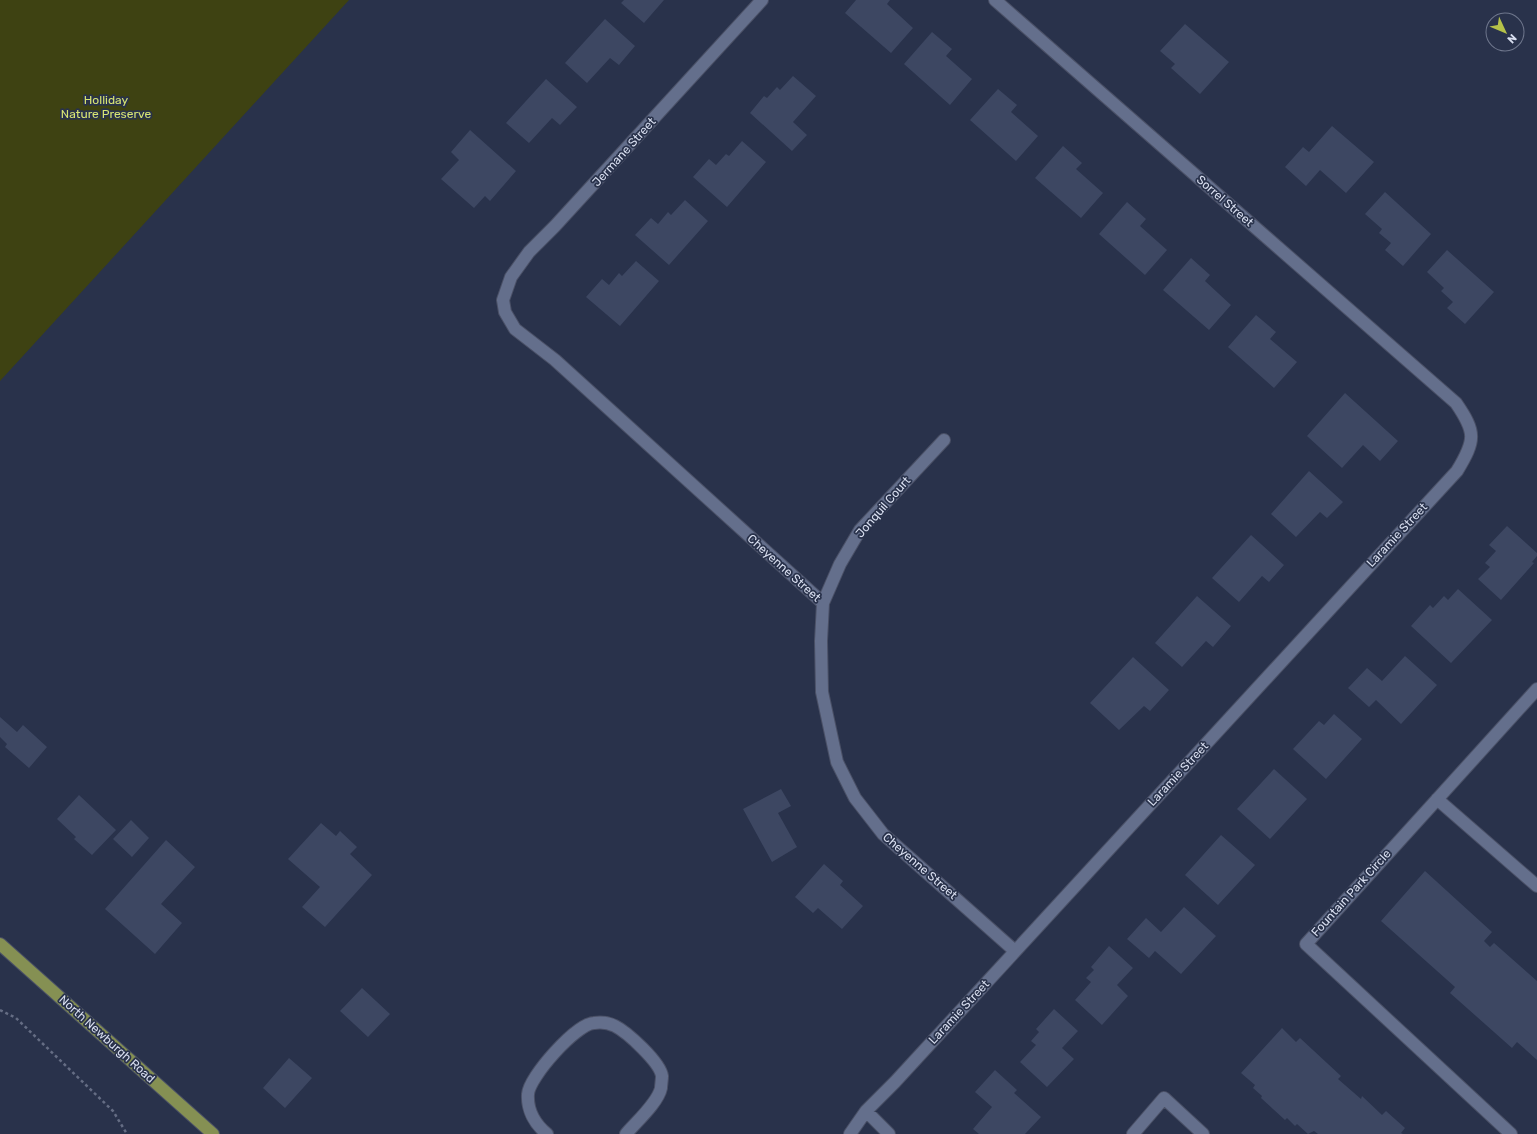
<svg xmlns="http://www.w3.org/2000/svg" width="1537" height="1134" viewBox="0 0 1537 1134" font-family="Rubik,sans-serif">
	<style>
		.green { fill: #3e4212 }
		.building { fill: #3d4762 }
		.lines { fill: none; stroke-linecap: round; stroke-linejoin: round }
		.minor-casing { stroke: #4a5066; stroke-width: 14 }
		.major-casing { stroke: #4a5066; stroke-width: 14 }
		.path { stroke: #656d84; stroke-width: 2.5; stroke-dasharray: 3 3; stroke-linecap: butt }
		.minor { stroke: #646f8c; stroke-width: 12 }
		.major { stroke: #859053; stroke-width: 12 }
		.labels { text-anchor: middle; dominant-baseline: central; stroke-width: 3.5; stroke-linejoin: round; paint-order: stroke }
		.park-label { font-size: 12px; fill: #d8e572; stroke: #29324b }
		.street-label { font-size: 12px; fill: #d9dff0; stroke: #29324b }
	</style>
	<rect width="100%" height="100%" fill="#29324b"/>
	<path class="green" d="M0,0H349L0,381Z"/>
	<path class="building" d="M624,0H664L644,23L621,3Z
		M856,0H890L887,4L913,28L891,53L845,13Z
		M605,19L635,46L619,65L610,58L587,83L565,63Z
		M1185,24L1229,62L1200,94L1171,68L1175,64L1160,51Z
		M932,32L952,49L946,56L972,79L950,105L904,64Z
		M793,76L816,96L793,122L807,135L792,151L750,113L764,96L767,98L777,87L780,90Z
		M546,79L577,107L560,125L552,118L529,143L506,123Z
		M998,89L1017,105L1011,112L1038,136L1016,161L970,120Z
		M1332,126L1374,162L1346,193L1320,170L1306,186L1285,167L1303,147L1309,152Z
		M470,130L516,171L490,201L485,196L474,208L441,179L459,160L451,152Z
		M742,141L766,162L727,207L693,177L709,159L716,165L726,154L729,156Z
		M1063,146L1082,163L1076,169L1103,193L1081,218L1035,178Z
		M1385,192L1431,234L1403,266L1385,250L1391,243L1379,233L1382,229L1365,214Z
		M685,200L708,221L669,265L635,235L651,218L658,224L668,212L671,215Z
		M1127,202L1146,219L1140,226L1167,250L1145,275L1099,234Z
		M1447,250L1494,292L1465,324L1447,308L1453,302L1441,291L1444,288L1427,272Z
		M1191,258L1210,275L1205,281L1231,305L1209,330L1163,290Z
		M636,261L659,281L620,326L586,297L602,279L609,285L619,273L622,276Z
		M1256,315L1276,332L1270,339L1297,362L1274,388L1228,347Z
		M1345,393L1398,441L1380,461L1363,445L1342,468L1307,436Z
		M1309,471L1343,502L1327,518L1320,512L1296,537L1271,514Z
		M1507,526L1537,553V556L1532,562L1534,563L1501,600L1478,579L1490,567L1485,563L1496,551L1489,545Z
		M1251,535L1284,565L1269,582L1262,576L1239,602L1212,578Z
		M1458,589L1492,620L1451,663L1411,626L1430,605L1433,608L1444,596L1448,600Z
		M1197,596L1231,626L1213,647L1206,641L1182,667L1155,643Z
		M1405,656L1437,685L1401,724L1376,700L1369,707L1348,688L1367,668L1382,681Z
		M1133,657L1169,690L1150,711L1144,706L1119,730L1090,703Z
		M1334,714L1362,739L1326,779L1293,749L1319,721L1324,725Z
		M0,717L17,732L23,725L47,747L29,768L5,747L7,744L0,737Z
		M1274,769L1307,799L1270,839L1237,809Z
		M781,789L791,806L778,813L797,847L772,862L743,809Z
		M79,795L116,830L92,855L74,839L76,837L57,819Z
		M131,820L149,838L132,857L113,839Z
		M321,823L336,836L340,831L357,847L350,854L372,875L325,927L302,907L320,887L288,859Z
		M1221,835L1255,865L1218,905L1185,875Z
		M166,840L195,867L161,904L182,923L155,954L105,909Z
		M824,864L843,881L840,885L863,906L842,929L818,908L813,913L795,897Z
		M1425,871L1492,932L1484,941L1490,947L1494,943L1537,981V1060L1517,1042L1512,1048L1450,993L1455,987L1381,921Z
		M1184,907L1216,936L1181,974L1155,951L1149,958L1127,939L1146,918L1161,932Z
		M1109,946L1133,968L1117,985L1128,996L1102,1025L1075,1000L1091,982L1086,978L1094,970L1091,967Z
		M362,988L390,1014L368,1037L340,1011Z
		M1054,1009L1078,1031L1062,1048L1074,1059L1047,1087L1020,1062L1036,1045L1031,1041L1039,1032L1036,1029Z
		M1282,1028L1296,1042L1300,1038L1341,1076L1338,1079L1361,1099L1362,1096L1382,1115L1386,1111L1405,1128L1401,1133L1403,1134H1318L1314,1131L1308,1134L1297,1124L1295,1126L1287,1118L1285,1120L1261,1098L1262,1096L1253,1088L1255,1085L1241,1073Z
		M289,1058L312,1078L285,1108L263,1088Z
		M995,1070L1017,1090L1014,1093L1041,1117L1025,1134H979L973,1129L992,1107L975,1092Z"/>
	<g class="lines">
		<defs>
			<path id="minor" d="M762,0L555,226L529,252L511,277L503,300L505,312L515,329L555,360L823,603
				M944,440L860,530L840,564L823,603L821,641L822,692L837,762L855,798L883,834L1015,951
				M1437,799L1537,886
				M866,1111L889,1134
				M547,1134C535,1124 527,1110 528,1094C529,1077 576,1024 594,1023C601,1022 609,1023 615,1026C627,1032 660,1062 662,1076C662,1080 661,1085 661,1088C658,1103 635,1123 626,1134
				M850,1134L866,1111L895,1082L1457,471C1476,440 1476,432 1456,403L995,0
				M1133,1134L1164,1098L1203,1134
				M1511,1134L1306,944L1537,689"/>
			<path id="major" d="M0,944L213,1134"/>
		</defs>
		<use href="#minor" class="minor-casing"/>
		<use href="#major" class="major-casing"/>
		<path class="path" d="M0,1010L16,1018L113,1111L127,1134"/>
		<use href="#minor" class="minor"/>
		<use href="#major" class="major"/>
	</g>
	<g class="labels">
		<g class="park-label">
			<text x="106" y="100">Holliday<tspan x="106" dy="14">Nature Preserve</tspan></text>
		</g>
		<g class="street-label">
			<text transform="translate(624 152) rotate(-48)">Jermane Street</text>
			<text transform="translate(1225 201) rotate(41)">Sorrel Street</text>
			<text transform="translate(883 507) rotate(-49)">Jonquil Court</text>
			<text transform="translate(1397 535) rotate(-47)">Laramie Street</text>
			<text transform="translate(784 568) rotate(42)">Cheyenne Street</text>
			<text transform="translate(1178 774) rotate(-47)">Laramie Street</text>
			<text transform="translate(920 866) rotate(41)">Cheyenne Street</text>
			<text transform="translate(1351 893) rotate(-48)">Fountain Park Circle</text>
			<text transform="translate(959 1012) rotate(-47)">Laramie Street</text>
			<text transform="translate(107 1039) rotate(42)">North Newburgh Road</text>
		</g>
	</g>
	<g transform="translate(1505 32) rotate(134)"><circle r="19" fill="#29324b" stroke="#6f778d"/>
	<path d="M0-3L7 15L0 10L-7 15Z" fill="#b5c249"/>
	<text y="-6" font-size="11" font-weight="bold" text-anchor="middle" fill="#d9dff0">N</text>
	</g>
</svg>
